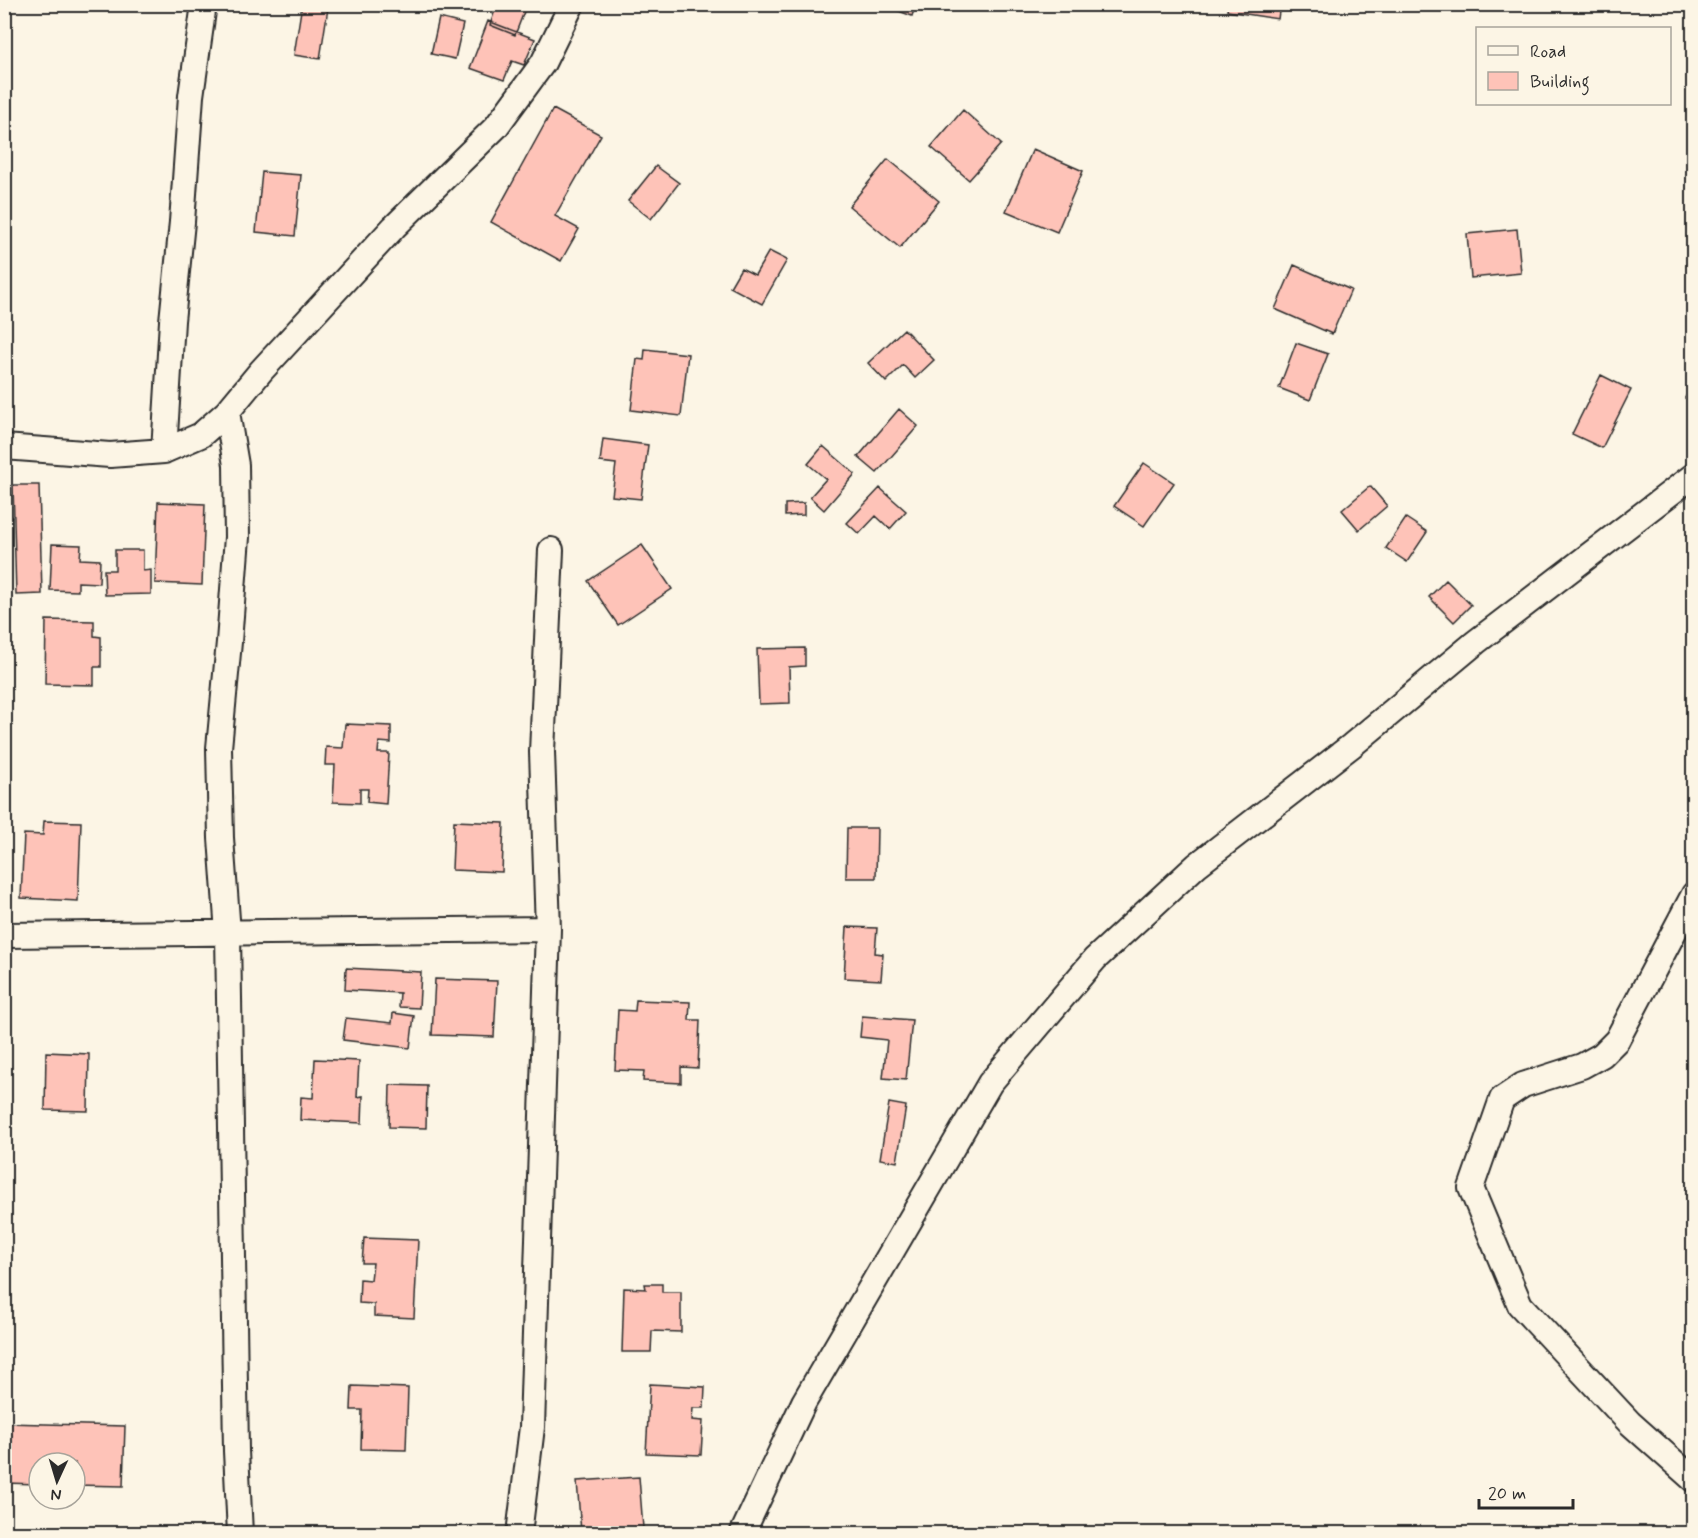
<svg xmlns="http://www.w3.org/2000/svg" width="1698" height="1538" viewBox="0 0 1698 1538" font-family="Mynerve,sans-serif">
	<style>
		.building { fill: #fec3b8; stroke: #2b2b2b; stroke-width: 1.5 }
		.lines { fill: none; stroke-linecap: round; stroke-linejoin: round }
		.street-casing { stroke: #2b2b2b; stroke-width: 28 }
		.street { stroke: #fcf5e5; stroke-width: 24 }
	</style>
	<rect width="100%" height="100%" fill="#fcf5e5"/>
	<filter id="ink" filterUnits="userSpaceOnUse"><feTurbulence type="fractalNoise" baseFrequency=".0167" numOctaves="2"/><feDisplacementMap in="SourceGraphic" scale="12" xChannelSelector="R" yChannelSelector="G"/><feConvolveMatrix kernelMatrix="1 2 1 2 8 2 1 2 1" color-interpolation-filters="sRGB"/></filter>
	<g filter="url(#ink)">
		<path class="building" d="M302,4L328,8L320,59L294,55Z
			M497,4H527L515,35L490,25Z
			M893,4H916L912,16L891,8Z
			M1228,4H1280L1278,19L1227,11Z
			M439,18L463,24L455,59L431,54Z
			M488,21L535,39L524,65L512,61L504,80L470,68Z
			M553,109L601,135L555,216L579,229L561,261L491,222Z
			M963,110L1001,144L969,180L931,147Z
			M1033,149L1083,171L1057,232L1006,211Z
			M888,159L939,201L900,248L849,206Z
			M656,166L679,183L651,219L628,201Z
			M262,172L301,175L295,236L256,232Z
			M1517,229L1521,273L1471,278L1467,234Z
			M769,251L787,260L762,304L730,287L741,268L755,275Z
			M1294,265L1351,290L1332,334L1275,309Z
			M904,329L934,360L915,378L903,365L886,382L868,363Z
			M1296,343L1328,354L1310,400L1279,388Z
			M645,349L688,354L681,416L631,410L637,359L644,360Z
			M1601,375L1631,390L1602,448L1572,434Z
			M1694,382V403L1685,398Z
			M899,409L918,426L877,473L858,457Z
			M603,439L648,445L641,499L612,496L616,464L600,462Z
			M823,446L855,474L824,510L810,497L826,479L808,464Z
			M1144,463L1174,483L1144,526L1114,506Z
			M13,485H39L42,594L16,595Z
			M1370,486L1387,506L1359,530L1342,510Z
			M880,488L906,511L890,529L876,516L859,534L847,523Z
			M158,502L205,504L202,585L155,583Z
			M804,503V515L785,516V504Z
			M1406,518L1427,532L1407,562L1386,548Z
			M52,544L81,545L80,559L100,560L99,583L78,582V591L50,590Z
			M642,545L672,589L618,625L588,581Z
			M115,550H143V571L151,570V594L105,595L104,570H115Z
			M1446,580L1471,605L1454,622L1429,597Z
			M46,620L94,621V636L101,637V667H94V685L45,684Z
			M805,648V666L789,667L790,703L759,704L757,649Z
			M345,724L391,726V743L379,742L378,753H389L386,804L367,802L368,789H360V803L333,802L335,765H325L326,747L343,748Z
			M44,821L81,822L78,901L21,898L24,834L43,835Z
			M454,821L504,823L502,872L452,870Z
			M847,828H877L876,878H846Z
			M847,927L877,928L875,953L883,954L881,980L844,978Z
			M346,968L421,972L419,1008L399,1007L400,993L345,990Z
			M435,979L497,981L494,1037L432,1035Z
			M636,1000L690,1002L689,1020H700L698,1068L681,1067V1083L643,1081L644,1071L615,1070L618,1010L635,1011Z
			M393,1013L414,1016L410,1048L343,1040L346,1018L392,1023Z
			M862,1016L912,1020L906,1080L883,1078L887,1040L860,1037Z
			M46,1052L89,1054L88,1111L45,1110Z
			M315,1059L359,1061L357,1097L363,1096L362,1123L300,1120L301,1097L313,1098Z
			M390,1085L427,1086L426,1128L389,1127Z
			M889,1103L906,1106L897,1162L880,1159Z
			M364,1238L418,1240L414,1318L374,1316V1304L359,1303L360,1279L371,1280L373,1263H362Z
			M645,1284H662V1292H681V1332L652,1331L651,1352H622L624,1288L646,1289Z
			M650,1384L705,1387L704,1408H693L692,1420L703,1421L701,1455L646,1453Z
			M352,1386L408,1388L406,1450L361,1449L362,1410H351Z
			M4,1423L125,1426L123,1486L75,1485V1463H39V1484L4,1483Z
			M639,1477L643,1528L581,1532L577,1481Z"/>
		<g class="lines">
			<defs>
				<path id="street" d="M227,412L236,465L237,537L229,642L219,748L221,838L228,933L236,1451L240,1534
					M4,447L110,455L164,451L201,435L227,412L261,371L394,227L496,127L543,63L572,4
					M164,451L172,321L182,222L191,96L204,4
					M1694,894L1617,1040L1602,1055L1582,1066L1523,1085L1502,1099L1471,1188L1520,1305L1630,1423L1694,1480
					M4,935L548,929
					M519,1534L532,1427L548,929L542,752L551,550
					M742,1534L804,1402L990,1083L1095,959L1197,865L1351,746L1476,642L1694,475"/>
			</defs>
			<use href="#street" class="street-casing"/>
			<use href="#street" class="street"/>
		</g>
	</g>
	<rect width="1698" height="1538" fill="none" stroke="#fcf5e5" stroke-width="24"/>
	<rect x="12" y="12" width="1674" height="1514" fill="none" stroke="#2b2b2b" stroke-width="2" filter="url(#ink)"/>
	<rect x="1476" y="27" width="195" height="78" fill="#fcf5e5" stroke="#a8a49b" stroke-width="1.5"/>
	<rect x="1488" y="46" width="30" height="9" fill="#fcf5e5" stroke="#a8a49b" stroke-width="1.5"/>
	<text x="1530" y="57" font-size="18" fill="#2b2b2b">Road</text>
	<rect x="1488" y="72" width="30" height="18" fill="#fec3b8" stroke="#a8a49b" stroke-width="1.5"/>
	<text x="1530" y="87" font-size="18" fill="#2b2b2b">Building</text>
	<g transform="translate(57 1481) rotate(184)"><circle r="28" fill="#fcf5e5" stroke="#a8a49b" stroke-width="1.5"/>
	<path d="M0-4.5L10 22L0 15L-10 22Z" fill="#2b2b2b"/>
	<text y="-9" font-size="16" font-weight="bold" text-anchor="middle" fill="#2b2b2b">N</text>
	</g>
	<path d="M1479 1499v9h94v-9" fill="none" stroke="#2b2b2b" stroke-width="3"/>
	<text x="1488" y="1499" font-size="18" fill="#2b2b2b" stroke="#fcf5e5" stroke-width="4.5" paint-order="stroke">20 m</text>
</svg>
